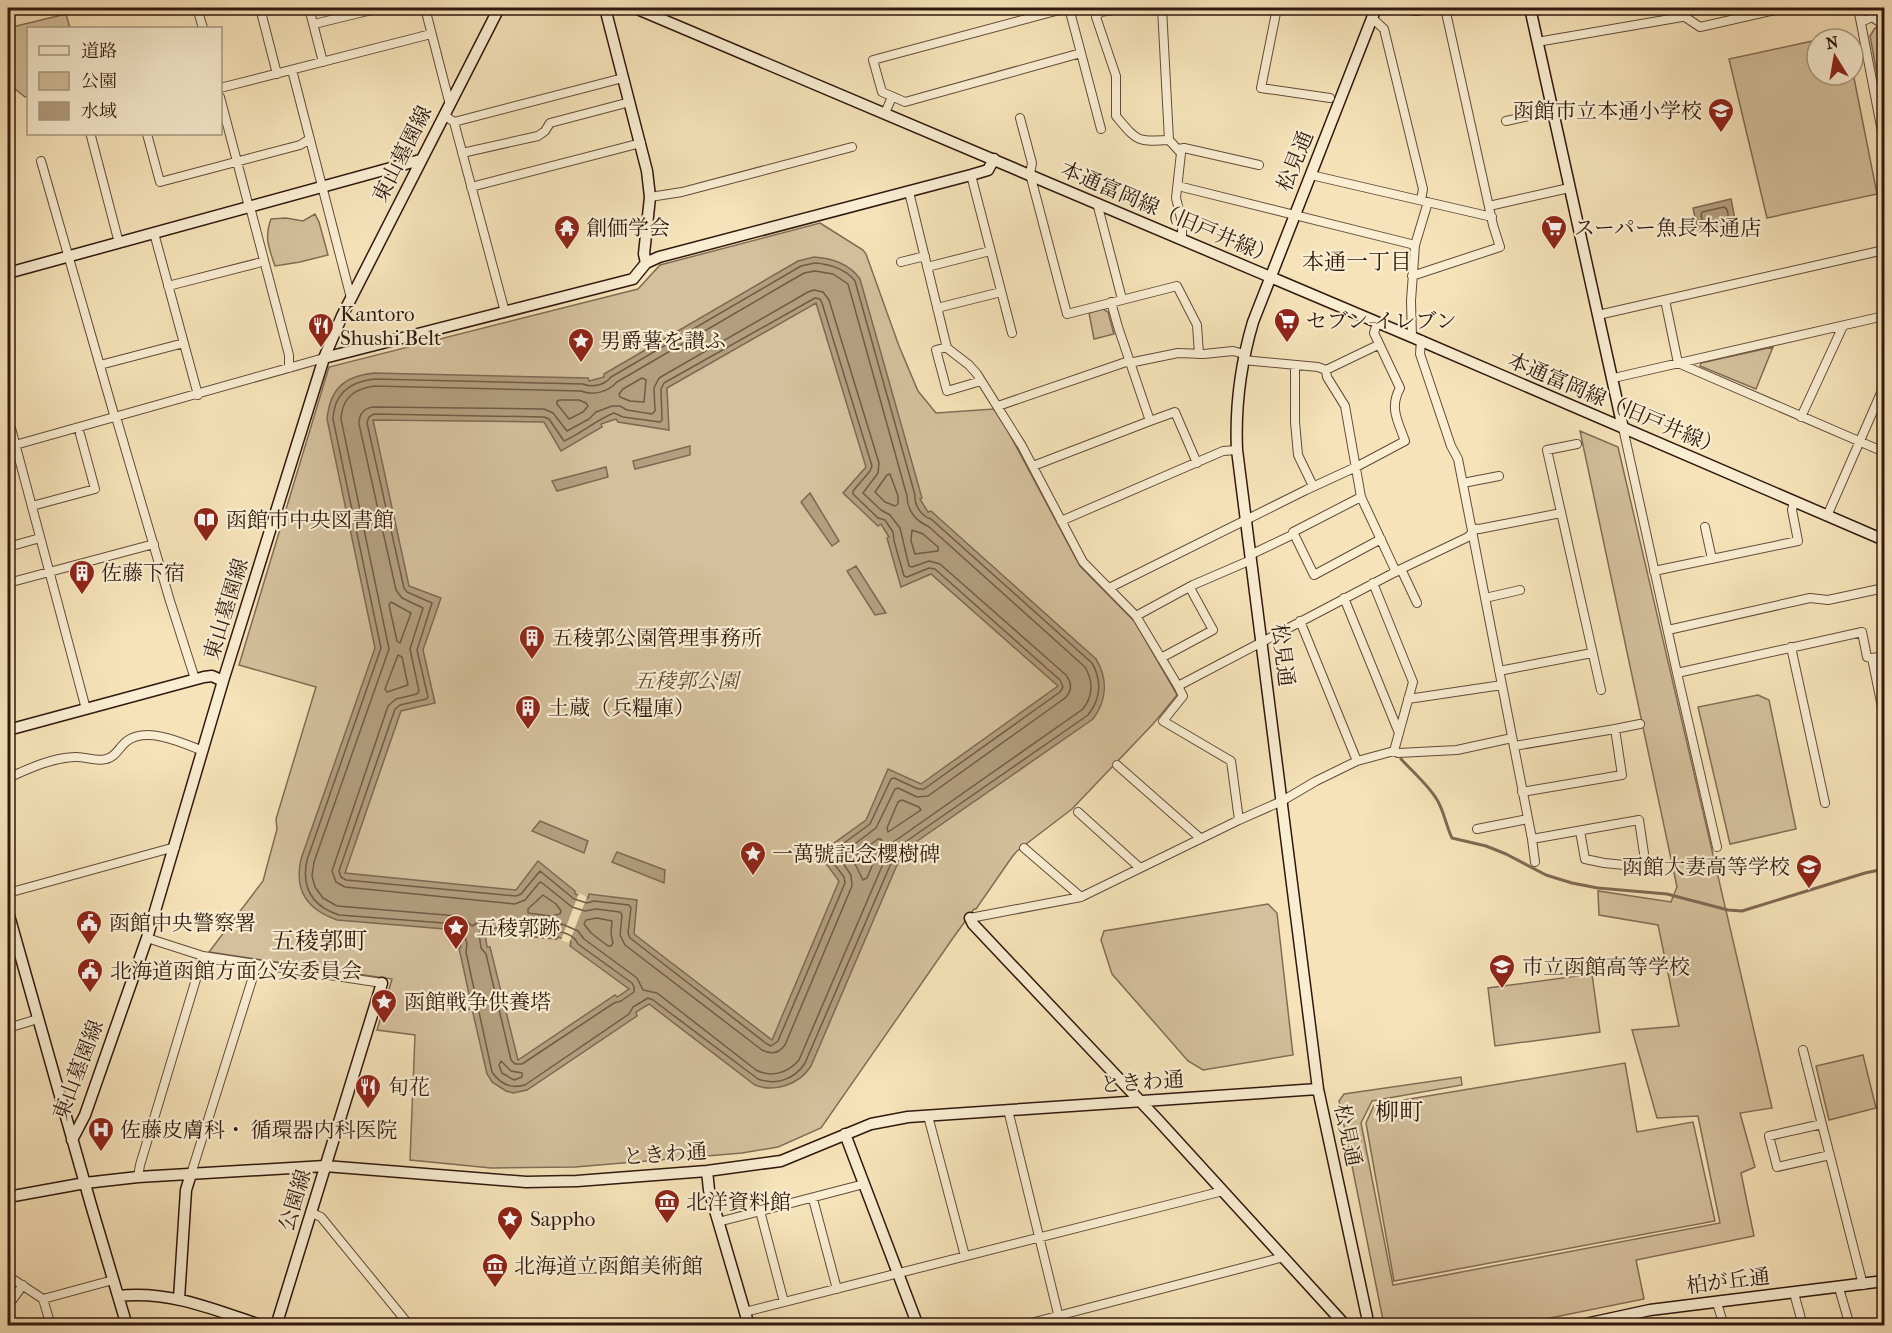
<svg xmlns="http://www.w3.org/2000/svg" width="1892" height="1333" viewBox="0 0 1892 1333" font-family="'IM FELL French Canon','Noto Serif JP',serif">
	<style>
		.green { fill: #d4c09c; stroke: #826c55; stroke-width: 1.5 }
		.water { fill: #b39e7f; stroke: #7f6852; stroke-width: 1.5; fill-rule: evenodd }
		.pier { fill: #f6e3b9 }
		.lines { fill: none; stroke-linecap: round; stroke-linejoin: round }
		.shore { stroke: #725b46; stroke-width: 1.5 }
		.stream { stroke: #7f6852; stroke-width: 3 }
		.street-casing { stroke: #624b39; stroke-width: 10 }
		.secondary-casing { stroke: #30180e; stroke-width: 13 }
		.street { stroke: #f9edd2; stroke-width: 8 }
		.secondary { stroke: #f9edd2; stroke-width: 10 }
		.labels { text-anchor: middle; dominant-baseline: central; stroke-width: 4.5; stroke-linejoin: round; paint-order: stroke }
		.poi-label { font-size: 21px; fill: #30180e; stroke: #f9edd2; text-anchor: start }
		.street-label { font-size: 21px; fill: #30180e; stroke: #f9edd2 }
		.park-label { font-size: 21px; font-style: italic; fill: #614a39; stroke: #f9edd2 }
		.neighbourhood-label { font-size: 22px; fill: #30180e; stroke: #f9edd2 }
		.quarter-label { font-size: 24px; fill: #30180e; stroke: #f9edd2 }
	</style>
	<rect width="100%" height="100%" fill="#f6e3b9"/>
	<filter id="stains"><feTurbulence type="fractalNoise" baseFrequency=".00333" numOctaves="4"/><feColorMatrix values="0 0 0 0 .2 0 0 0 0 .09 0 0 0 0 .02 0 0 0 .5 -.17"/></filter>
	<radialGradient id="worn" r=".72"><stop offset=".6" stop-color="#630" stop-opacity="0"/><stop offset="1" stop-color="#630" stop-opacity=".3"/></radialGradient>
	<path class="green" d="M66,14L70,28H28V96L25,97L9,84L8,80V28Z
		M1879,27L1884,31V112L1870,36L1875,28Z
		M1817,40V75H1853V73L1877,194L1767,218L1729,59Z
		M315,214L319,222L328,255L300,262L275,266C269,248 264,238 271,219L286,218L303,221Z
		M820,223L863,250L866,254L899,346L918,391L936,413L994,409L1002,420L1080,566L1135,622L1177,695L1153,724L1072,809L1017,851L1012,857L976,909H974L953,938L821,1128L778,1147L742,1153L575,1167L491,1168L410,1160L415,1035L377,1030L392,979L209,952L263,881L277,829L276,819L316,687L239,665L329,367L638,289L660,265Z
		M1103,309L1108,312L1114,334L1094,339L1089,313Z
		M1773,347L1756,389L1700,366L1701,363Z
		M1580,431L1618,447L1772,1108L1740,1113L1755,1167L1741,1173L1754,1236L1636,1260L1644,1299L1515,1325H1384L1339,1101L1344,1094L1461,1077L1462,1085L1372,1101L1361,1123L1393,1285L1720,1223L1698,1116L1657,1118L1632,1030L1679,1026L1658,925L1599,915L1598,891L1671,902L1677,887Z
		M1758,695L1769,700L1796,829L1730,844L1698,707Z
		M1268,904L1277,913L1293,1055L1203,1070L1188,1061L1112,974L1101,940L1104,931Z
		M1592,974L1600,1032L1495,1046L1488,988Z
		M1863,1055L1876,1108L1829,1120L1816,1066Z
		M1625,1063L1637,1132L1693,1122L1715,1221L1394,1281L1366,1123L1374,1105Z"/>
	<path class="water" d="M1731,199L1736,224L1698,232L1693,208Z
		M814,257C831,258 850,264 860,279L922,498L920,499L928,512L931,511L1096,659C1108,679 1107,700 1093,719L903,851L811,1066C800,1084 775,1093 755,1085L649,1004L636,1012L637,1016L527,1090L513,1093L506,1091L492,1082L487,1074L472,1009L459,1011L458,1007L471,1003L459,948L461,947L457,930L337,920C307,909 294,891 301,859L375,648L327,419C330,389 344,376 374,373L588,378L589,381L604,377V374L798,261ZM816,303L866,467L843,493L878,526L881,524L889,537L887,538L901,587L931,574L1058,686L921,784L888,769L866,820L819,854L839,881L772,1040L634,934L637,900L589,894L588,898L575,894V891L538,861L516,890L345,873L401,711L435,703L423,650L441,598L409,586L373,420L544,422L561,451L602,427L601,424L616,419L618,422L669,430L667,388ZM485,933L557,939L558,937L571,942L570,946L629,989L617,997L615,995L518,1060L490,947H487Z
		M690,446V455L635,469L633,461Z
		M606,467L608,477L557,491L552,481Z
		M810,493L839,541L832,546L801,502Z
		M856,566L886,613L875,615L847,571Z
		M540,821L588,841L584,853L532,831Z
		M617,852L665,870L664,883L612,862Z"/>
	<path class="pier" d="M579,893L587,897L569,943L561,940Z"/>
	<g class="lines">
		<path class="shore" d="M1724,207C1728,209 1729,216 1727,219L1706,224L1703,223L1701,215L1702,212Z
			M815,263C829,264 846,269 855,281L915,495C914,505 921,516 931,519L1092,663C1102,680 1101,699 1088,715L898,847L805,1063C795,1079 776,1086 758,1079L653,1000L648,998L633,1007L629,1014L525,1085C511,1089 500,1084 492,1072L466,952L467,944L462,926L457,924L339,915C312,906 301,888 307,860L381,648L333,419C334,394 349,382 374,379L583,384C592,388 605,385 611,377L801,266Z
			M815,271L833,274L848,284L907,496C907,509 915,521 928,526L1085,667C1093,681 1093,696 1083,709L892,843L799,1060C788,1073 771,1078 756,1070L657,993L643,990L637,978L584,939L578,931L562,924L551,925L487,920L480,921L472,926L465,919L458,916L337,906L323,898L315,887L312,876L314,862L389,649L341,419C342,398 354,389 374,386L581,391C593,396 608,392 617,382L804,273Z
			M814,290L823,292L829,300L879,463L878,473L863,493L881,510L890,515L900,528L909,566L912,567L929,561L940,564L1066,675C1072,683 1072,691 1065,698L928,796L917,797L898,788L895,789L876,828L840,855V859L851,875L852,886L785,1045C779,1053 771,1055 762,1050L625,945L620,935L622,915L620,912L596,909L585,911L572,907L541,882L539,883L525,900L515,904L345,887L336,882L332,871L388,706L396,699L417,694L419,691L410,649L423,608L402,598L396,590L359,424C359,414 364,408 374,407L544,409L553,413L567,431L589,419L596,412L612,406H620L627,410L652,414L655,411L654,388L659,378L808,292Z
			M815,298L820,299L822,303L872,466L870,471L853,491V494L878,518L885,520L893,532L894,541L904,576L907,577L929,568L935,569L1060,680L1063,687L1060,692L924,789H918L894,778L891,779L870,824L829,854V857L844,877L845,883L778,1041L771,1046L767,1044L630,938L628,933L631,908L629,905L594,901L587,903L574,899L540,871L521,894L516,896L346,880L341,877L339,871L395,709L400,705L426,699L428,697L417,650L432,603L407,592L404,588L367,423L369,417L374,414L544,417L549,419L564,441C582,433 596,420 614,413L623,417L660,422L662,420L661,389L664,383Z
			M642,378L646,380L644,402L630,401L620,397L619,394L623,389Z
			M560,400H579L586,403L588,406L583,412L569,419L557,404V401Z
			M890,474L898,496V504L895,506L885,502L875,492L887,475Z
			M912,530L923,534L938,547V551L915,554L911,541Z
			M391,602L411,613L400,643L397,641L389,605Z
			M398,655L402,657L408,685L387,692L385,689Z
			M902,800L919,807L921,810L888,832L887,828L898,802Z
			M878,839H881L882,842L867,878L863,880L852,858Z
			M543,895L556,904L561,911L560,914L551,916L528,913V909Z
			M597,918L612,921L611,934L613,943L611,946H608L591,933L584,924L586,920Z
			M484,927L553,933C562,930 574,935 578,944L632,983L634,987V992L621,1001L614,1003L522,1064H515L511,1060L486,954L481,948L479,933Z
			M501,1061L511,1071L522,1073V1077L514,1080L502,1073L499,1065Z"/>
		<path class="stream" d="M1401,759C1413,772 1427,784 1436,798C1444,810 1446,826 1452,838L1486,846L1506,854L1546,875L1572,883L1598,888L1667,894L1728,910L1742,911L1865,873L1884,869"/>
		<defs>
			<path id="street" d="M197,8L203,28
				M260,8L277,74
				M309,8L323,62
				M425,8L450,105
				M1067,8L873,60L882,92L905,102L1081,53L1069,8
				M1125,8L1100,12L1096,17L1116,76V116C1137,141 1136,142 1169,140
				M1162,8L1169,140L1181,153L1176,198L1182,222V240
				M1277,8L1261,88L1330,98
				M1397,8L1417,11L1433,8
				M1680,8L1682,17
				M1858,8L1884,142
				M1872,17L1884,25
				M1372,18L1384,29L1423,189L1421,200
				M1861,22L1872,17L1878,8
				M314,24L380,8
				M1537,42L1682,17H1685L1700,27L1784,8
				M1081,53L1101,129
				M292,70L351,298
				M220,88L431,34
				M220,97L249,207
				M885,113L892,97
				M444,115L454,122L505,312
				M1020,118L1032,163L1030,174L1067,314L1177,286L1197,325L1199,354
				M1506,121L1552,111
				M454,122L623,78
				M147,134L160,182L300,145L310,139
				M91,136L119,243
				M1178,149L1184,148L1259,165
				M462,153L538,136L545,131L550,123L630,102
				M41,161L115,418
				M971,175L1012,333
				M1311,175L1492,217
				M1178,186L1415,245
				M471,187L641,143
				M909,192L947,348L969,365L977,374L1022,446L1083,562L1136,616L1178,686L1183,696L1163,721L1231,761L1239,820
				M650,197L682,192L852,147
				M1097,203L1122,299
				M1489,206L1569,188
				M250,207L289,355V368
				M154,233L198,395
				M901,262L925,256
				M927,267L990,251
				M1412,276L1500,247L1493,225L1445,8
				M168,286L258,263
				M1665,300L1678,363L1884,452
				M937,308L1001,292
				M1598,315L1884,250
				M1412,337L1411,301L1415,245L1428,202
				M1421,340L1420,354L1451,446L1458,459L1532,839L1639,820L1646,867L1604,863L1585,859L1580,831
				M947,347L936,350L947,391L981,381
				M1243,360L1318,367L1326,370L1327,377L1345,406L1361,497L1396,572
				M1129,363L1178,353L1204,354L1233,351L1244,354
				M100,365L184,343
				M1295,365V422L1298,455L1313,486
				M1326,370L1378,345
				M1618,377L1884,316
				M998,406L1129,361
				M8,417L86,709
				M116,417L170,601L195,679
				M1801,417L1843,326
				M1150,421L1175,412L1197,463
				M1623,428L1677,673L1862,632L1867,657L1872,658L1884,717
				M1577,444L1547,450L1601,690
				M8,447L324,358
				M1033,466L1150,421L1118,327L1111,302
				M1463,483L1499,476
				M1361,497L1293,532L1294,534L1314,575L1381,539
				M32,506L95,489L80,434
				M1827,516L1884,386
				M1061,521L1223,451L1237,450
				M1705,527L1712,559
				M1472,528L1479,529L1561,513
				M8,547L40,538
				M1250,555L1294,534
				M1401,569L1417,603
				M1654,571L1798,541L1792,510L1794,502
				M8,583L154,544
				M1373,583L1413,682L1394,751
				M1109,588L1306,490L1356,467L1405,441C1398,421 1389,408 1400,388L1374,333L1377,323
				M1344,598L1399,733
				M1485,598L1520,590
				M1136,616L1193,585L1251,560
				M1300,621L1357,761
				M1668,630L1810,598L1828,600L1884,588
				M1791,647L1825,803
				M1161,658L1213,630L1190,588
				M1872,658L1884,656
				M1499,671L1592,653
				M1677,673L1717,847
				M1178,686L1401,569L1468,537L1473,532
				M1408,699L1502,685
				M1615,729L1640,724
				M1514,746L1615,729L1622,775L1522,792
				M1117,765L1200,838
				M8,778C28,769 51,758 74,757C85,756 95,762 106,759C116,757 119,747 127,741C147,726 183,743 203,751
				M1078,812L1140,868
				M1477,829L1528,819
				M1532,839L1535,862
				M1024,848L1081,897
				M8,893L175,847
				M970,918L1081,897L1239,820L1282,801L1316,781L1357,761L1394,751L1398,753L1457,750L1512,738
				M147,938L203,956L382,983
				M8,1028L38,1019
				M1803,1050L1863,1285
				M1882,1092L1884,1102
				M1008,1110L1061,1326
				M928,1116L965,1256
				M1822,1124L1769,1136L1777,1167L1830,1155
				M191,1174L257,964
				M138,1177L140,1165L203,956
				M813,1199L837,1289
				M760,1211L784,1302
				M312,1213L321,1217L410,1326
				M718,1222L864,1184
				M8,1276L43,1299L51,1326
				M1839,1288L1850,1326
				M1794,1293L1803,1326
				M43,1299L113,1280
				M1717,1303L1724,1326
				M8,1306L23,1285
				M745,1312L1223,1191
				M1019,1326L1284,1257"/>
			<path id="secondary" d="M635,8L1412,337L1884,540
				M1530,8L1623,428
				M646,263L659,257L971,175L988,170L994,159
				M8,273L420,160
				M324,358L633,279L646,263L644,254L650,197L647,171L605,8
				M8,730L204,677L212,676L223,681
				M8,912L91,1205L127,1326
				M970,918L973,924L1158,1120L1346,1326
				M845,1134L918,1326
				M72,1140L85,1115L147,938L223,681L324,358L342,316L499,8
				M707,1171L709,1190L749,1326
				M8,1197L85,1183L138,1177L325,1166L526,1182L577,1181L707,1171L781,1161L871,1124L908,1117L1318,1089
				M118,1296C169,1290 216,1310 263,1326
				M179,1299L186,1190L191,1174
				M276,1326L382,983
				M1369,1326L1318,1089L1237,450C1235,405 1240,366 1253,322L1376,8
				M1576,1326L1650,1310L1884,1281"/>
		</defs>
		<use href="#street" class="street-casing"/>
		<use href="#secondary" class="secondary-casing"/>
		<use href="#street" class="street"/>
		<use href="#secondary" class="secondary"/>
	</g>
	<defs>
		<symbol id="school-pin" viewBox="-11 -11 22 30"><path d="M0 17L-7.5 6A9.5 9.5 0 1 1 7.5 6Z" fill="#8f2418" stroke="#f9edd2"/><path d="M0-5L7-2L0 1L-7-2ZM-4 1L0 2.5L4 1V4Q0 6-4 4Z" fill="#fff"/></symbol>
		<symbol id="temple-pin" viewBox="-11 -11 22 30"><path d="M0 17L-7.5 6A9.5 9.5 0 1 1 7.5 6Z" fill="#8f2418" stroke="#f9edd2"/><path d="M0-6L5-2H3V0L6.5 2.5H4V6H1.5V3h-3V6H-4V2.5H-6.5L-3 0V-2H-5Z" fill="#fff"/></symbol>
		<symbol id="supermarket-pin" viewBox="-11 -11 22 30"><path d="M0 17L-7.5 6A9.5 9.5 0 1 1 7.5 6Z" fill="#8f2418" stroke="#f9edd2"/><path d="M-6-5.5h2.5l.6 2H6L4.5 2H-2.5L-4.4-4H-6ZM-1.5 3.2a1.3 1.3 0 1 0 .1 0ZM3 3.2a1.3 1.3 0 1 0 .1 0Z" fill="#fff"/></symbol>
		<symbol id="restaurant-pin" viewBox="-11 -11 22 30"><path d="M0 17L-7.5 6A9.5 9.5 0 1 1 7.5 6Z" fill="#8f2418" stroke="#f9edd2"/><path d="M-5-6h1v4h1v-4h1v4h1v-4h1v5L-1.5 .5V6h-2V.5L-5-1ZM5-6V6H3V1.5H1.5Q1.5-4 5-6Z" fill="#fff"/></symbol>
		<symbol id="sight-pin" viewBox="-11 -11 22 30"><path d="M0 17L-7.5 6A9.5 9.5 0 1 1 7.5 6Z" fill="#8f2418" stroke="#f9edd2"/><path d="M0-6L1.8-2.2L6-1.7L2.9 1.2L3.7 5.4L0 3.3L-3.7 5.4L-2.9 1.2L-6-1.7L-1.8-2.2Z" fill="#fff"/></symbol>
		<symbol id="library-pin" viewBox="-11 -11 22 30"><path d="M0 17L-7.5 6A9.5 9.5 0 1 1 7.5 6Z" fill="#8f2418" stroke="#f9edd2"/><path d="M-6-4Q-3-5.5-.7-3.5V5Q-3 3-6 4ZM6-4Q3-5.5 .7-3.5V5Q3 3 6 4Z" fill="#fff"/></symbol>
		<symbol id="building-pin" viewBox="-11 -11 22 30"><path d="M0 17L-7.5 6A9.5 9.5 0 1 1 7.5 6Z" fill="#8f2418" stroke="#f9edd2"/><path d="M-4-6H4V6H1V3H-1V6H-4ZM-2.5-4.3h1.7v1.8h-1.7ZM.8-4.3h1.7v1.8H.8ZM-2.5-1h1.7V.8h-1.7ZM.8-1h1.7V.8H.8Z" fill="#fff"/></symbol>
		<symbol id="civic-pin" viewBox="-11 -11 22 30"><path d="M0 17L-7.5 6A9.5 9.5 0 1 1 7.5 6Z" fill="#8f2418" stroke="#f9edd2"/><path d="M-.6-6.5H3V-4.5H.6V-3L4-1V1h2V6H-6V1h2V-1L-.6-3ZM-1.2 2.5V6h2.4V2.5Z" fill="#fff"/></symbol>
		<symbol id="hospital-pin" viewBox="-11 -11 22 30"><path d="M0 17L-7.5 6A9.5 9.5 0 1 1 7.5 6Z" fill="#8f2418" stroke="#f9edd2"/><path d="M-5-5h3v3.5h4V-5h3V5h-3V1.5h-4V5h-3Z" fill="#fff"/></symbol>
		<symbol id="museum-pin" viewBox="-11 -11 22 30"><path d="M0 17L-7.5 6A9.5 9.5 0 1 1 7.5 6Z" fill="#8f2418" stroke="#f9edd2"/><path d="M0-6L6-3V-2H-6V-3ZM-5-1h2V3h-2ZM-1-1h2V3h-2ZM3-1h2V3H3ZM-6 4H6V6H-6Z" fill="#fff"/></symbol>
	</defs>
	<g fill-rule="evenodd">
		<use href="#school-pin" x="1706" y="96" width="30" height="40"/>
		<use href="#temple-pin" x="552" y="213" width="30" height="40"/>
		<use href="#supermarket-pin" x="1539" y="213" width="30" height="40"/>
		<use href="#supermarket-pin" x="1272" y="306" width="30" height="40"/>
		<use href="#restaurant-pin" x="306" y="311" width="30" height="40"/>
		<use href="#sight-pin" x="566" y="326" width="30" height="40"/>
		<use href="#library-pin" x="191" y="505" width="30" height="40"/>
		<use href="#building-pin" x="67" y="558" width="30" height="40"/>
		<use href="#building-pin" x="517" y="623" width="30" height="40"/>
		<use href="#building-pin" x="513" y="693" width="30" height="40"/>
		<use href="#sight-pin" x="738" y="839" width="30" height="40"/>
		<use href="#school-pin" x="1794" y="852" width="30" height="40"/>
		<use href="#civic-pin" x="74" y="908" width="30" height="40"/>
		<use href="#sight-pin" x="441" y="913" width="30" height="40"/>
		<use href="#school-pin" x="1487" y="952" width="30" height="40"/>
		<use href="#civic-pin" x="75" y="956" width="30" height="40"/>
		<use href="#sight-pin" x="369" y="987" width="30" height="40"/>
		<use href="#restaurant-pin" x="353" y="1072" width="30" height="40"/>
		<use href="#hospital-pin" x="86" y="1115" width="30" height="40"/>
		<use href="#museum-pin" x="652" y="1187" width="30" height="40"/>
		<use href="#sight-pin" x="495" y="1204" width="30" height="40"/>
		<use href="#museum-pin" x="480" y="1251" width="30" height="40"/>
	</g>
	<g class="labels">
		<g class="poi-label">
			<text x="1702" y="111" text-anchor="end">函館市立本通小学校</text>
			<text x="586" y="228">創価学会</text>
			<text x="1574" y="228">スーパー魚長本通店</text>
			<text x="340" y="314">Kantoro<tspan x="340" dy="24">Shushi Belt</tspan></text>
			<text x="1306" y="321">セブン-イレブン</text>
			<text x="600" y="341">男爵薯を讃ふ</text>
			<text x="226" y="520">函館市中央図書館</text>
			<text x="101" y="573">佐藤下宿</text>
			<text x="552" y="638">五稜郭公園管理事務所</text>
			<text x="548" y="708">土蔵（兵糧庫）</text>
			<text x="772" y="854">一萬號記念櫻樹碑</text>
			<text x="1790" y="867" text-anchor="end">函館大妻高等学校</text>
			<text x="109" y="923">函館中央警察署</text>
			<text x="476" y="928">五稜郭跡</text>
			<text x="1522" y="967">市立函館高等学校</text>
			<text x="110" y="971">北海道函館方面公安委員会</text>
			<text x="404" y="1002">函館戦争供養塔</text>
			<text x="388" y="1087">旬花</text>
			<text x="120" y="1130">佐藤皮膚科・ 循環器内科医院</text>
			<text x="686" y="1202">北洋資料館</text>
			<text x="530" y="1219">Sappho</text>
			<text x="514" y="1266">北海道立函館美術館</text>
		</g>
		<g class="street-label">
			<text transform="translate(402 154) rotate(-63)">東山墓園線</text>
			<text transform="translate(1295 161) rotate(-68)">松見通</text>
			<text transform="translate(1168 213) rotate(23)">本通富岡線（旧戸井線）</text>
			<text transform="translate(1615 404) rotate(23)">本通富岡線（旧戸井線）</text>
			<text transform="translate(226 609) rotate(-73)">東山墓園線</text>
			<text transform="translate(1283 655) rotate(83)">松見通</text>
			<text transform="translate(78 1070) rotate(-69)">東山墓園線</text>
			<text transform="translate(1142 1082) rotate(-4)">ときわ通</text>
			<text transform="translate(1348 1135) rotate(78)">松見通</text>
			<text transform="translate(665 1154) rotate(-4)">ときわ通</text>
			<text transform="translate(295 1200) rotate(-73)">公園線</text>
			<text transform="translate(1728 1281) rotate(-7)">柏が丘通</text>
		</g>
		<g class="park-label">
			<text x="686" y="681">五稜郭公園</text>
		</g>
		<g class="neighbourhood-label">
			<text x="1357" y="262">本通一丁目</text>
		</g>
		<g class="quarter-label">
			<text x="319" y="941">五稜郭町</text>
			<text x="1399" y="1112">柳町</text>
		</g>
	</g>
	<rect width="1892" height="1333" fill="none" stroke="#f6e3b9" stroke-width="30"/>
	<rect x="9" y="9" width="1874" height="1315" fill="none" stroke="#30180e" stroke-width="3"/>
	<rect x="15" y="15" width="1862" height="1303" fill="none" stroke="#30180e" stroke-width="1.5"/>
	<rect x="27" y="27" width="195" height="108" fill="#f9edd2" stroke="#a99884" stroke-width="1.5"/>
	<rect x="39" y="46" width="30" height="9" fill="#f9edd2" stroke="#a99884" stroke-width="1.5"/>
	<text x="81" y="57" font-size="18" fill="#30180e">道路</text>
	<rect x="39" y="72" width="30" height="18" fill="#d4c09c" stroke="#a99884" stroke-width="1.5"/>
	<text x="81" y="87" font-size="18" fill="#30180e">公園</text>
	<rect x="39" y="102" width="30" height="18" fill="#b39e7f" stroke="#a99884" stroke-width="1.5"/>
	<text x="81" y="117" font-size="18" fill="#30180e">水域</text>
	<g transform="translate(1835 57) rotate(349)"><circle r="28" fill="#f9edd2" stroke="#a99884" stroke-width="1.5"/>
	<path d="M0-4.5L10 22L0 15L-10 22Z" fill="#8f2418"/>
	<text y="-9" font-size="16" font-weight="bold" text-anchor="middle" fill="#30180e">N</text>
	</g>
	<rect width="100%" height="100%" filter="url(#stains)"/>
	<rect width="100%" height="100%" fill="url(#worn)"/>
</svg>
